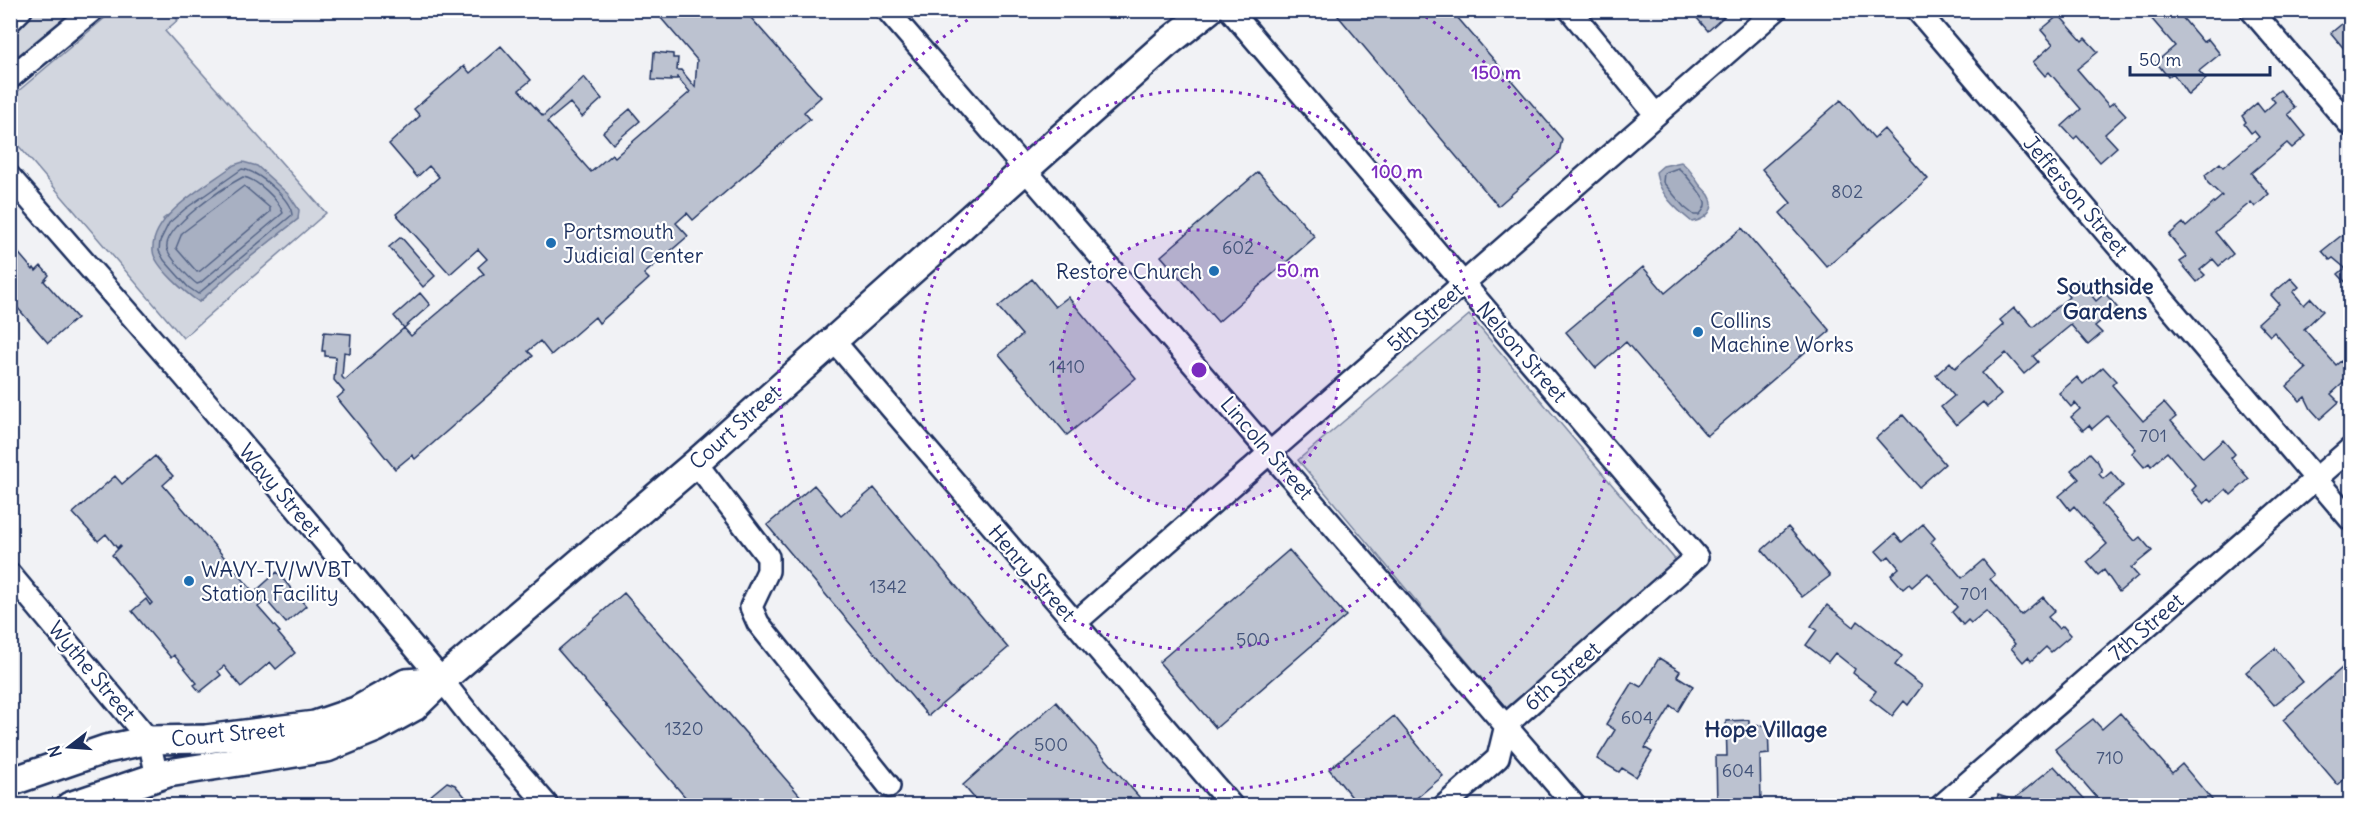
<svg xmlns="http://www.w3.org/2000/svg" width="2361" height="816" viewBox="0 0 2361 816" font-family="Delius,sans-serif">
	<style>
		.green { fill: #d2d6df; stroke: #76829e; stroke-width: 1.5; fill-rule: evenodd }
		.water { fill: #a8b0c2; stroke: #707c9a; stroke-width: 1.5 }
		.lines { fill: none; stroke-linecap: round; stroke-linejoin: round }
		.shore { stroke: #536386; stroke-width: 1.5 }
		.building { fill: #bcc2d0; stroke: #1b2f5e; stroke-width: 1.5 }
		.minor-casing { stroke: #1b2f5e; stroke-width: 26 }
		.major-casing { stroke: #1b2f5e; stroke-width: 32 }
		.minor { stroke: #fff; stroke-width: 21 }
		.major { stroke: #fff; stroke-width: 27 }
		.ring { fill: none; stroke: #7b2cbf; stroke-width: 3; stroke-dasharray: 3 6 }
		.poi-dot { fill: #1f6fb2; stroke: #fff; stroke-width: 2 }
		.labels { text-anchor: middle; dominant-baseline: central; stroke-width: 4.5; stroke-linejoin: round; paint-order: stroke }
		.number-label { font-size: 18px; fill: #43547a }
		.street-label { font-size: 21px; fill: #1b2f5e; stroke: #fff }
		.poi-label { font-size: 21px; fill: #1b2f5e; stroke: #fff; text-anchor: start }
		.neighbourhood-label { font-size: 22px; font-weight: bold; fill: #1b2f5e; stroke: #fff }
		.centre { fill: #7b2cbf; stroke: #fff; stroke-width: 3 }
		.ring-label { font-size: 18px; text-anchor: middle; font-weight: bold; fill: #7b2cbf; stroke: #fff; stroke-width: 4.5; stroke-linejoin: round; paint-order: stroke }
	</style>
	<rect width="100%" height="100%" fill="#f1f2f5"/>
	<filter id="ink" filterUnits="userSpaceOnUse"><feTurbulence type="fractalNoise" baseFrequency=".0167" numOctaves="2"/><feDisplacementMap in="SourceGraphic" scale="12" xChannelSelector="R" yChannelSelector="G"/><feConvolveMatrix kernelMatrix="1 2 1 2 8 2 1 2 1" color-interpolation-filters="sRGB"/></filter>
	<g filter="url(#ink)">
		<path class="green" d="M32,11H82L11,70V33Z
			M113,11H170L178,20L165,31L326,213L183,338L11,137L10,98ZM234,166L298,219L244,262L199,302L163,219Z
			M1469,315L1678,563L1506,708L1298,460Z"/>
		<path class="water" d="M243,162L257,166L289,195L299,210L298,219L244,262L199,302C187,294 154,266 153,251C150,215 209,184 234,165Z
			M1681,162C1690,168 1693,175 1699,184C1702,188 1706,191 1709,195C1718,209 1705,220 1692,222C1676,209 1658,193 1656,172L1663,166Z"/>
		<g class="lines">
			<path class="shore" d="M1678,168C1683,171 1704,196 1705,202C1706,207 1703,211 1699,215H1694L1684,207L1663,182L1664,173Z
				M242,169C258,171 291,199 292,215L198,294L188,287L164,260L159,251L160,241L169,223L185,209Z
				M243,177C257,179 279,200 283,213L200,283L197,284C190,279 168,256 167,248C163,227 226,186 243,177Z
				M244,186L270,208V212L200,271L197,272L176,248L182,233Z"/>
		</g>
		<path class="building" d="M654,10H744L821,97L804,112L810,119L693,220L687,213L676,223L688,236L644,274L649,279L599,323L595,317L551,355L540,341L528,351L533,356L415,459L412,455L395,469L337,398L344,392L334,380L336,357L325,356V351H322L324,332L351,334L350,353L344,352L342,377L345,380L404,328L411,336L484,274L478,267L487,259L478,249L450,274L396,214L439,177L429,166L417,177L389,144L420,116L414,109L464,66L470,73L501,46L531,80L519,90L543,116L584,77L602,99L582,117L570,103L547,122L591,172L612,154L615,157L690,92L677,77V79H671V81L652,80L654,52L673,54V58H678L677,70H681L695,87L697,60Z
			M1333,10H1451L1562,139L1559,153L1498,206Z
			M1690,10H1731L1708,31Z
			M2144,10H2176L2203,42L2208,39L2220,54L2199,71L2206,79L2188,95L2173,73L2168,77L2156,62L2175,46Z
			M2347,10H2350V56L2331,33L2350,17L2345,12Z
			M2059,15L2082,41L2085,38L2098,52L2077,69L2109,106L2114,102L2126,115L2105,134L2117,147L2100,162L2077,136L2074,139L2062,126L2081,109L2049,72L2045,76L2033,62L2053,44L2041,30Z
			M2280,90L2295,108L2288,114L2306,136L2292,148L2287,143L2251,173L2269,194L2255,207L2251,202L2215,232L2233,254L2219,266L2213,259L2200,270L2205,275L2197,282L2180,262L2187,257L2169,235L2183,223L2186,227L2222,196L2208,183L2205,175L2220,163L2223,167L2259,137L2254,131L2251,133L2244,124L2246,122L2242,116L2257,103L2264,112L2275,102L2271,97Z
			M1841,100L1874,138L1884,129L1928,179L1827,267L1780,213L1791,203L1762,169Z
			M630,109L640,121L613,144L603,132Z
			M1258,172L1315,237L1218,322L1161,256Z
			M1742,228L1830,331L1707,436L1626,342L1596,368L1566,332L1643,267L1665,293Z
			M2342,235L2349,243L2350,241V287L2338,274L2345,268L2333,258L2330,260L2322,251Z
			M401,237L435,276L423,287L389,247Z
			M10,243L33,270L34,268L36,271L41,266L49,275L44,281L77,318L48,343L10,299L12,286Z
			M2291,278L2299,287L2293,292L2304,305L2311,298L2323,311L2304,329L2336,365L2341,361L2350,373V377L2331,394L2339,402L2320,419L2311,409L2305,397L2300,401L2287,386L2306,369L2274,332L2270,336L2258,323L2279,304L2271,295Z
			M1032,279L1055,307L1068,297L1136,378L1067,435L999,354L1022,335L998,307Z
			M2078,280L2083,285L2085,282L2095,294L2092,296L2096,301L2105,293L2121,312L2111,321L2107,316L2095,326L2102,333L2088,345L2071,325L2033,356L2038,362L2024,374L2006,353L1982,373L2001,395L1987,407L1983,402L1956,425L1941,407L1954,396L1936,375L1950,362L1955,368L2004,325L2000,320L2014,308L2018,313L2020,312L2033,327L2069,297L2064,291Z
			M420,293L430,305L404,328L394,316Z
			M2103,367L2116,381L2112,385L2143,421L2164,403L2176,417L2171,421L2203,458L2223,440L2235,454L2231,458L2249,479L2231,495L2226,489L2212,502L2209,499L2204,504L2192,490L2196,486L2167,452L2151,466L2149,463L2144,467L2132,453L2136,449L2107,416L2092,429L2089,425L2083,430L2071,417L2080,409L2075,403L2071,407L2059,393L2077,377L2083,384Z
			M1903,415L1945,464L1919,487L1876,438Z
			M2090,453L2098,462L2102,471L2099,474L2103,479L2111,472L2123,486L2102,504L2135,541L2140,537L2152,551L2131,568L2138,576L2119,592L2104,570L2098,575L2087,562L2107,544L2074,506L2070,510L2059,496L2079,479L2071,470Z
			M155,456L173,476L163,485L257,596L260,593L257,590L277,572L306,606L286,623L266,600L258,607L280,632L278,633L295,653L276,669L270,662L241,687L224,666L218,671L221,675L200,692L194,685L197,683L174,655L171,658L132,611L146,599L150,605L152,603L112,555L121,546L120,545L117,548L106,534L98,541L73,513L115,476L122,484Z
			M814,485L841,516L874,488L1008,648L928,716L767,525Z
			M1923,524L1935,538L1931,542L1962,578L1983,560L1995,575L1990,579L2021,615L2043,597L2055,611L2048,617L2059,629L2063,626L2071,635L2051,652L2046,647L2031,661L2028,657L2023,662L2011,648L2015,644L1986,611L1971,623L1968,620L1963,625L1952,612L1957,607L1928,573L1912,587L1909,584L1903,589L1891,575L1899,568L1889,556L1884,560L1876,551L1895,534L1902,542Z
			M1788,527L1830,576L1802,597L1762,550Z
			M1289,550L1346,616L1216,728L1159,662Z
			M624,593L809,806H693L558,650Z
			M1827,605L1854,627L1858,621L1902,656L1895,665L1922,686L1908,705L1904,701L1892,716L1870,699L1876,691L1853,673L1855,669L1835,653L1828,662L1806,645L1817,630L1811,626Z
			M2275,648L2303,682L2274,705L2246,672Z
			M1659,658L1680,671L1677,676L1693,686L1678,711L1671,706L1645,748L1652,752L1636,777L1622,768L1619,772L1597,759L1615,730L1606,724L1632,682L1641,687Z
			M2350,661V774L2338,785L2283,720Z
			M1056,702L1147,806H981L963,785Z
			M2120,713L2172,773L2182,764L2217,806H2104L2055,749L2093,719L2102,729Z
			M1394,716L1443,776L1407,806H1359L1329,769Z
			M1749,720V726L1768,725L1769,754L1760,755L1761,803H1771V806L1717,805L1716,756H1727L1726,721Z
			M2054,766L2091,806H1995L1998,795L2013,800Z
			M447,782L455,785L473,806H418Z"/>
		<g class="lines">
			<defs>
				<path id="minor" d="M887,10L1575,806
					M1230,10L1697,557L1506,725L1498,758L1444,806
					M1570,10L1656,115
					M1917,10L2350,519
					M2251,10L2350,125
					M10,21L21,10
					M10,78L93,10
					M10,177L184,376L442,680L471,717L548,806
					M833,340L1232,806
					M696,463L768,557V571L751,607L758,623L889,786
					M10,574L149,740L157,777
					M1075,623L1776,10
					M1941,806L2350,449"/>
				<path id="major" d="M10,782L106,749L149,740L206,739L315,725L356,711L406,683L442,680
					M70,806L168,773L327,748L376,728L414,707L442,680L696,463L1165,45L1209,10"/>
			</defs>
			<use href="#minor" class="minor-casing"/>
			<use href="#major" class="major-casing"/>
			<use href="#minor" class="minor"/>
			<use href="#major" class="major"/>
		</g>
	</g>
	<circle cx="1199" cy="370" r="140" fill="#7b2cbf" fill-opacity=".12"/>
	<g class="ring">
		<circle cx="1199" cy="370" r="140"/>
		<circle cx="1199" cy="370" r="280"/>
		<path d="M1418 12A420 420 0 1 1 980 12"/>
	</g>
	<g class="poi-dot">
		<circle cx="551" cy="243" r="6"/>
		<circle cx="1214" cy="271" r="6"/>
		<circle cx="1698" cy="332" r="6"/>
		<circle cx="189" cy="581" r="6"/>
	</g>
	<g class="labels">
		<g class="number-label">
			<text x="1847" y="191">802</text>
			<text x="1238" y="247">602</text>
			<text x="1067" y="366">1410</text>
			<text x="2153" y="435">701</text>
			<text x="888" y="586">1342</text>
			<text x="1974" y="593">701</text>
			<text x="1253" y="639">500</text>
			<text x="1637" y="717">604</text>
			<text x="684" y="728">1320</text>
			<text x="1051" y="744">500</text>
			<text x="2110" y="757">710</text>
			<text x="1738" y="770">604</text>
		</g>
		<g class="street-label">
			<text transform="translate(2076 196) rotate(50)">Jefferson Street</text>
			<text transform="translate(1425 317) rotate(-41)">5th Street</text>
			<text transform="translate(1522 352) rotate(49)">Nelson Street</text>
			<text transform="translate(735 427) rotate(-42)">Court Street</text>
			<text transform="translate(1267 448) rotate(49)">Lincoln Street</text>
			<text transform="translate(280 490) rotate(50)">Wavy Street</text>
			<text transform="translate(1032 573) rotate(49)">Henry Street</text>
			<text transform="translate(2146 627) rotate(-41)">7th Street</text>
			<text transform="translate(92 671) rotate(50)">Wythe Street</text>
			<text transform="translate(1562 676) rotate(-41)">6th Street</text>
			<text transform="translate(228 734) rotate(-5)">Court Street</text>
		</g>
		<g class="poi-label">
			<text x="563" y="231">Portsmouth<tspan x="563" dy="24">Judicial Center</tspan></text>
			<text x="1202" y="271" text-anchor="end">Restore Church</text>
			<text x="1710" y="320">Collins<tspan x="1710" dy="24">Machine Works</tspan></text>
			<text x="201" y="569">WAVY-TV/WVBT<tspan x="201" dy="24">Station Facility</tspan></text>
		</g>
		<g class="neighbourhood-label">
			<text x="2105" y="286">Southside<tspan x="2105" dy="25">Gardens</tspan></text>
			<text x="1766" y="729">Hope Village</text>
		</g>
	</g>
	<circle cx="1199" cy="370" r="9" class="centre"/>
	<g class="ring-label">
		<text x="1496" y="79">150 m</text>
		<text x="1397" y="178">100 m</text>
		<text x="1298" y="277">50 m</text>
	</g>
	<rect width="2361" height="816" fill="none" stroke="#fff" stroke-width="36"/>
	<rect x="18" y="18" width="2325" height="780" fill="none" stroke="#1b2f5e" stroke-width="2" filter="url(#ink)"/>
	<g transform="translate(69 747) rotate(253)" stroke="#ffffff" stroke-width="4.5" paint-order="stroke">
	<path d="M0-4.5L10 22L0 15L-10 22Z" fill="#1b2f5e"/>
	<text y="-9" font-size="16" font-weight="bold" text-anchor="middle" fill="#1b2f5e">N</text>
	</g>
	<path d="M2130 66v9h140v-9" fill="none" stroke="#1b2f5e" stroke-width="3"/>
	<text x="2139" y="66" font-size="18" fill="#1b2f5e" stroke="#ffffff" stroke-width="4.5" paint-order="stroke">50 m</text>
</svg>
